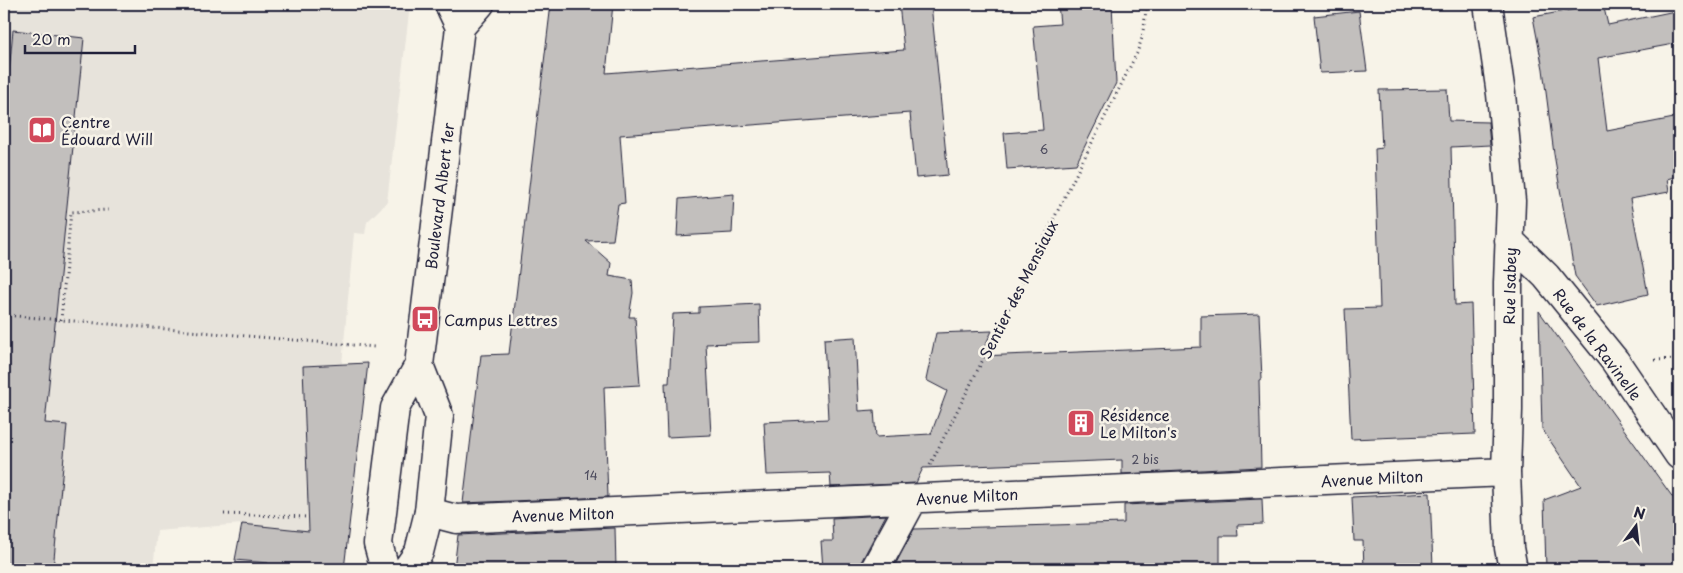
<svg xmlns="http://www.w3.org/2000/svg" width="1683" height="573" viewBox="0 0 1683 573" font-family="'Playpen Sans',sans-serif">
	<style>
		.built { fill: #e7e3db }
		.building { fill: #c2bfbd; stroke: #22223b }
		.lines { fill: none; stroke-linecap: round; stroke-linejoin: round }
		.minor-casing { stroke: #22223b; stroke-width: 31 }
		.major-casing { stroke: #22223b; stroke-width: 31 }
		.path { stroke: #22223b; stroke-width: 3; stroke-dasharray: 1 4; stroke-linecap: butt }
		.minor { stroke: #f7f3e8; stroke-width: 28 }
		.major { stroke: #f7f3e8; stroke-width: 28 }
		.labels { text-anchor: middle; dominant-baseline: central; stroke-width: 5; stroke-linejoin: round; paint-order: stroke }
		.number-label { font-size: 12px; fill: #4a495c }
		.poi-label { font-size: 15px; fill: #22223b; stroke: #f7f3e8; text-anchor: start }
		.street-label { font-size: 15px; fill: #22223b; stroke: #f7f3e8 }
	</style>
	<rect width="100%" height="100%" fill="#f7f3e8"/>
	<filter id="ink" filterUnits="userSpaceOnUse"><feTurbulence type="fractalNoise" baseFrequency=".02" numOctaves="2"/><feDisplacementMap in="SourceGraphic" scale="10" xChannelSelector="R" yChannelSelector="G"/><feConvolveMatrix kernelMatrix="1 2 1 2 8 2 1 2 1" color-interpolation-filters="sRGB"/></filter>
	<g filter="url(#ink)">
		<path class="built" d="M4,4H410L387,202L367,222L365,234L354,233L342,364L303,366L308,531L242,524L157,531L153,569H4Z"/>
		<path class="building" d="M551,4H613L606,73L904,50L899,4H931L948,175L916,178L910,113L620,135L625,203L618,204L613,240L586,241L611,263L609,276L632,280L633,293L629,317H635L640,385L604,387L608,497L463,503L481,355L509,354Z
			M1058,4H1112L1116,83L1076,164L1007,169L1004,133L1043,130L1033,26L1060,24Z
			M1603,4L1608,25L1675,11L1679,33V43L1598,58L1607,131L1679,117V167L1673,169L1674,177L1667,179L1669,192L1630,199L1648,294L1597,306L1575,276L1554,154L1543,69L1533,17Z
			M1359,11L1367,71L1320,73L1314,16Z
			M13,30L84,38L45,423L67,425L53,569H4V125Z
			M1447,89L1449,121L1488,122L1490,145L1451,147L1455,305L1471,304L1475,434L1351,439L1345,309L1380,308L1375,149L1382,148L1379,90Z
			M734,194L732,233L677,236L679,199Z
			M759,304L760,342L706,344L711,435L667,437L665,383H669L673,314L699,313V307Z
			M1539,311L1679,506V569H1546L1544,500L1581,486L1542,429Z
			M1259,314L1262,379L1259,380L1261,467L1122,474V460L923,468L916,483L831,487L830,473L767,475L764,422L828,419L824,339L855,337L859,411L874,410L876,437L931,434L947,391L926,380L936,333L992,331L980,356L1201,347V316Z
			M368,363L344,569H268V563L235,560L242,524L309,531L303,366Z
			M1430,493L1433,568L1364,569L1363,541H1354L1352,497Z
			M1262,499L1263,524L1237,525L1238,536H1220V569H893L914,529L1124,523V505Z
			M886,515L861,562L859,569H823L821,541H833L832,518Z
			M615,528L616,569H454L458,535Z"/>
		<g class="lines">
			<defs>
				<path id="minor" d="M1488,4L1501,94L1511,201L1508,283V410L1506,472L1509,548L1513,569
					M1509,240L1546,276L1615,361L1679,455
					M429,512L456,519L1506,472
					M875,569L913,499"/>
				<path id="major" d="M449,4L460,27
					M385,569L378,544L395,408L419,365L460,27L480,4
					M407,569L419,552L429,512L439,416L419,365"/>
			</defs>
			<use href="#minor" class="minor-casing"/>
			<use href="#major" class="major-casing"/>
			<path class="path" d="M4,315L375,347
				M61,320L71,212L109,210
				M1655,360L1679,359
				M930,465L1137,53L1142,38L1147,4
				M224,514L308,517"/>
			<use href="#minor" class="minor"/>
			<use href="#major" class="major"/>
		</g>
	</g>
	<defs>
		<symbol id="library-square" viewBox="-11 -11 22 22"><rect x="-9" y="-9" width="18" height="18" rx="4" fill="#d1495b" stroke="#f7f3e8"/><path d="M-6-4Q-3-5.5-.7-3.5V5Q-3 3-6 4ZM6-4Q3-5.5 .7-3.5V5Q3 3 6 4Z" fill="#fff"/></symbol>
		<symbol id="bus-square" viewBox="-11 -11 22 22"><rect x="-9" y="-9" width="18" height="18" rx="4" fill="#d1495b" stroke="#f7f3e8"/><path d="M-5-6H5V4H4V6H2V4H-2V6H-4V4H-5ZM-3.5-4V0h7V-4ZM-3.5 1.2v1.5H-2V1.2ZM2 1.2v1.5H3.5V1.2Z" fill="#fff"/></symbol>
		<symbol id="building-square" viewBox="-11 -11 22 22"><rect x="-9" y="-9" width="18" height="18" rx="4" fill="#d1495b" stroke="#f7f3e8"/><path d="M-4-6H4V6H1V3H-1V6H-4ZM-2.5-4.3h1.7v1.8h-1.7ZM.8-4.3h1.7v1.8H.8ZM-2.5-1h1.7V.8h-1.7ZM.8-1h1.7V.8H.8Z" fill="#fff"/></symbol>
	</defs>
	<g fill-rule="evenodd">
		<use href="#library-square" x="26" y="114" width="32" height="32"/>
		<use href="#bus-square" x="409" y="303" width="32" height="32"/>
		<use href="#building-square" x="1065" y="407" width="32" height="32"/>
	</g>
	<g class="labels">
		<g class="number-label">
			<text x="1044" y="149">6</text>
			<text x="1145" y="459">2 bis</text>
			<text x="591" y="475">14</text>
		</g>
		<g class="poi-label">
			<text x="61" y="121">Centre<tspan x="61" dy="17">Édouard Will</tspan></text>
			<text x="444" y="319">Campus Lettres</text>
			<text x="1100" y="414">Résidence<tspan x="1100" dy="17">Le Milton's</tspan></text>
		</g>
		<g class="street-label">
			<text transform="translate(439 196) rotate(-83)">Boulevard Albert 1er</text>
			<text transform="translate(1509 286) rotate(-89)">Rue Isabey</text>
			<text transform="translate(1018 289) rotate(-63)">Sentier des Mensiaux</text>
			<text transform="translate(1598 344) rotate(53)">Rue de la Ravinelle</text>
			<text transform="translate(1372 478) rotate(-3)">Avenue Milton</text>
			<text transform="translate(967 496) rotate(-3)">Avenue Milton</text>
			<text transform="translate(563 514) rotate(-2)">Avenue Milton</text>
		</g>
	</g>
	<rect width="1683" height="573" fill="none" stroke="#f7f3e8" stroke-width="20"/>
	<rect x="10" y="10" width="1663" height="553" fill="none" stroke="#22223b" stroke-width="2" filter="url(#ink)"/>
	<g transform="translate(1636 526) rotate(15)" stroke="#f7f3e8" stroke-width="4" paint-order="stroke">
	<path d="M0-4L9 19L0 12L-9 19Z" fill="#22223b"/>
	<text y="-8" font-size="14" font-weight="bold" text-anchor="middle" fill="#22223b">N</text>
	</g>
	<path d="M25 45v8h110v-8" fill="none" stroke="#22223b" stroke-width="2.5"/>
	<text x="32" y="45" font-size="15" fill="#22223b" stroke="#f7f3e8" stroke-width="4" paint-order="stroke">20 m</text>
</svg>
